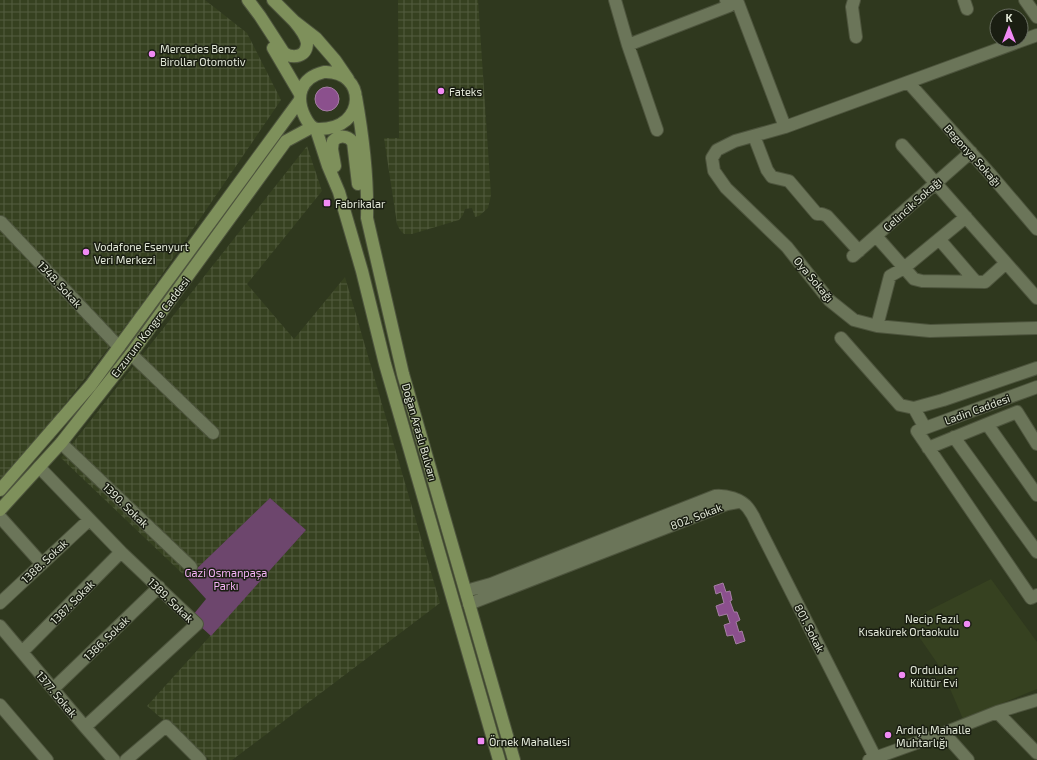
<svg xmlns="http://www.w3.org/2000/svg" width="1037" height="760" viewBox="0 0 1037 760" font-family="'Exo 2',sans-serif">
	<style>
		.built { fill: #364120 }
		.industrial { fill: url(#industrial-grid) }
		.park { fill: #6d466d }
		.water { fill: #8b508d; stroke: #a57ea4 }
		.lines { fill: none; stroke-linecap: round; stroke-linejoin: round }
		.minor-casing { stroke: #4d543d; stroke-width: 14 }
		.major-casing { stroke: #4d543d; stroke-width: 14 }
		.minor { stroke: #6b7559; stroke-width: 12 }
		.major { stroke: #7e905b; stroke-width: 12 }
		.poi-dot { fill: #f18af4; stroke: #1a1e12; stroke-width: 1.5 }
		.labels { text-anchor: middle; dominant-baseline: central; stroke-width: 3; stroke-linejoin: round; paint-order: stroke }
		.poi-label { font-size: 11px; fill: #e3e9d9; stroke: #1a1e12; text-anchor: start }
		.street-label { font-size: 11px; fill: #e3e9d9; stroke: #1a1e12 }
		.park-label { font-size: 11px; fill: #f4b2f5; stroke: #1a1e12 }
	</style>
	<defs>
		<pattern id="industrial-grid" width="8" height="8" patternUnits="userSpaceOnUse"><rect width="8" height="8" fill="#364120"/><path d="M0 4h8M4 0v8" fill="none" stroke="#535c40"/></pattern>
	</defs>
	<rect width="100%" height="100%" fill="#2f381e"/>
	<path class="built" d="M991,579L1037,642V689L963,719L942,670L908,621Z"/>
	<path class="industrial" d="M0,0H205L247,33L281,100L137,311L41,435L0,482Z
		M398,0H478L491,195L488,208L479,216L475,217L472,208L465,209L463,215L459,220L412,234H404L400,230L397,224L384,138H399Z
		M307,146L322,191L247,284L294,339L345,277L440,603L232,760H210L147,706L306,530L270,498L187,578L61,458Z"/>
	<path class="park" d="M270,498L306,530L211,636L200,626L193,615L206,599L187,578Z"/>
	<path class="water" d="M315 99a12 12 0 1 1 24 0a12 12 0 1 1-24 0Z
		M723,583L726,592L730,591L732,600L730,601L734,612H737L740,620L736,622L739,632L742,631L745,641L736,644L733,635L727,636L724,625L730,623L727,614L719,616L716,606L724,603L721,592L716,594L714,586Z"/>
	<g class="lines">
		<defs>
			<path id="minor" d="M615,0L628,45L657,130
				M854,0L852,7L856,37
				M964,0L967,9
				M1025,0L1037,17
				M738,3L785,127L1037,35
				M628,45L729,6L726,0
				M908,82L991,175L1037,229
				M785,127L735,141L717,150L712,158L714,171L726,188L787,247L829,300L854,320L877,326L930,331L1037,328
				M754,136L767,170L772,177L789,181L817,214H822L827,216L859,251
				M902,145L1037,298
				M0,222H1L119,347
				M876,236L914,279L922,281L985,282L1006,263
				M939,239L976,282
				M853,256L971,152
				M877,326L890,276L904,268L966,217
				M841,338L900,405L914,408L925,428
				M131,354L213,433
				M1037,387L917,431L1031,598L1037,595
				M914,408L943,400L1037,368
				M954,437L1037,552
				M61,443L191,567
				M1037,444L1017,412L987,424L1037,495
				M928,448L987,424
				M39,467L121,552L197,624L85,727
				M0,517L42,564
				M466,591L491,584L715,496C726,495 741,499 748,508C751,512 754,517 756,522L875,757
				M0,603L89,520
				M469,604L727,504L738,502
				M0,626L85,727L114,760
				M22,652L121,552
				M53,689L159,587
				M0,705L47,760
				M997,712L1037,753
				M944,733L968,760
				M126,760L166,726L200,760
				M869,760L944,733L997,712L1037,700"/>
			<path id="major" d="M248,0L260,16L284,53C293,59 307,57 307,43C306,35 299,27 294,21
				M273,0L294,21L316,38L335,60L348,79
				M273,48L300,94
				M324,72C367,70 368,130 318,129C312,129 308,123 305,117C295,97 300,78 324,72Z
				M356,97C363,136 368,178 367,218L403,374L514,760
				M316,129L328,166L339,192L362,271L385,364L499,760
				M335,166L332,149L333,141C339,135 347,135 353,142L358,184
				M0,490L91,385L300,100
				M0,510L61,443L131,354L278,152L286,141L312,127"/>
		</defs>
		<use href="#minor" class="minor-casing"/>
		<use href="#major" class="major-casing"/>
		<use href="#minor" class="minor"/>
		<use href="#major" class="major"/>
	</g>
	<g class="poi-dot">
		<circle cx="152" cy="54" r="4"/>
		<circle cx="441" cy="91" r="4"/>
		<rect x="323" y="199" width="8" height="8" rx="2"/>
		<circle cx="86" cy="252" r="4"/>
		<circle cx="967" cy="624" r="4"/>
		<circle cx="902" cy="675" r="4"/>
		<circle cx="888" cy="735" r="4"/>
		<rect x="477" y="737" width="8" height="8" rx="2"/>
	</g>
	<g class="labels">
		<g class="poi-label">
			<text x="160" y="48">Mercedes Benz<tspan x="160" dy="13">Birollar Otomotiv</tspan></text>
			<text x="449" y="91">Fateks</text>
			<text x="335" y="203">Fabrikalar</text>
			<text x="94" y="246">Vodafone Esenyurt<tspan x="94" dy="13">Veri Merkezi</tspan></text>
			<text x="959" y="618" text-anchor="end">Necip Fazıl<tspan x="959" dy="13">Kısakürek Ortaokulu</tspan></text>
			<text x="910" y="669">Ordulular<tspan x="910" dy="13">Kültür Evi</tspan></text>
			<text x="896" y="729">Ardıçlı Mahalle<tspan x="896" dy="13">Muhtarlığı</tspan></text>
			<text x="489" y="741">Örnek Mahallesi</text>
		</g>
		<g class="street-label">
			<text transform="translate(973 155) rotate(48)">Begonya Sokağı</text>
			<text transform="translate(912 204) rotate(-42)">Gelincik Sokağı</text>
			<text transform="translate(814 279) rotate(50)">Oya Sokağı</text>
			<text transform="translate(60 284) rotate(47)">1348. Sokak</text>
			<text transform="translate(150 327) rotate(-53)">Erzurum Kongre Caddesi</text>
			<text transform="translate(977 409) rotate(-20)">Ladin Caddesi</text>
			<text transform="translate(420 432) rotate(74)">Doğan Araslı Bulvarı</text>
			<text transform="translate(126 505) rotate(44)">1390. Sokak</text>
			<text transform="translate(696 516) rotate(-21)">802. Sokak</text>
			<text transform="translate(44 561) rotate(-43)">1388. Sokak</text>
			<text transform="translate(171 600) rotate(44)">1389. Sokak</text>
			<text transform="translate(72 602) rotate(-45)">1387. Sokak</text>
			<text transform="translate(810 628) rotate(63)">801. Sokak</text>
			<text transform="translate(106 638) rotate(-44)">1386. Sokak</text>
			<text transform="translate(57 694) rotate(50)">1377. Sokak</text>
		</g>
		<g class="park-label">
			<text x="226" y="572">Gazi Osmanpaşa<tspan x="226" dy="13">Parkı</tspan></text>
		</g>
	</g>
	<g transform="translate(1009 28)"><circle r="19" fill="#1a1e12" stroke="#6a6f62"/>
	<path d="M0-3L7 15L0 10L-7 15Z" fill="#f18af4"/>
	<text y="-6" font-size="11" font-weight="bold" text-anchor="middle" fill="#e3e9d9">K</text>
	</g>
</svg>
